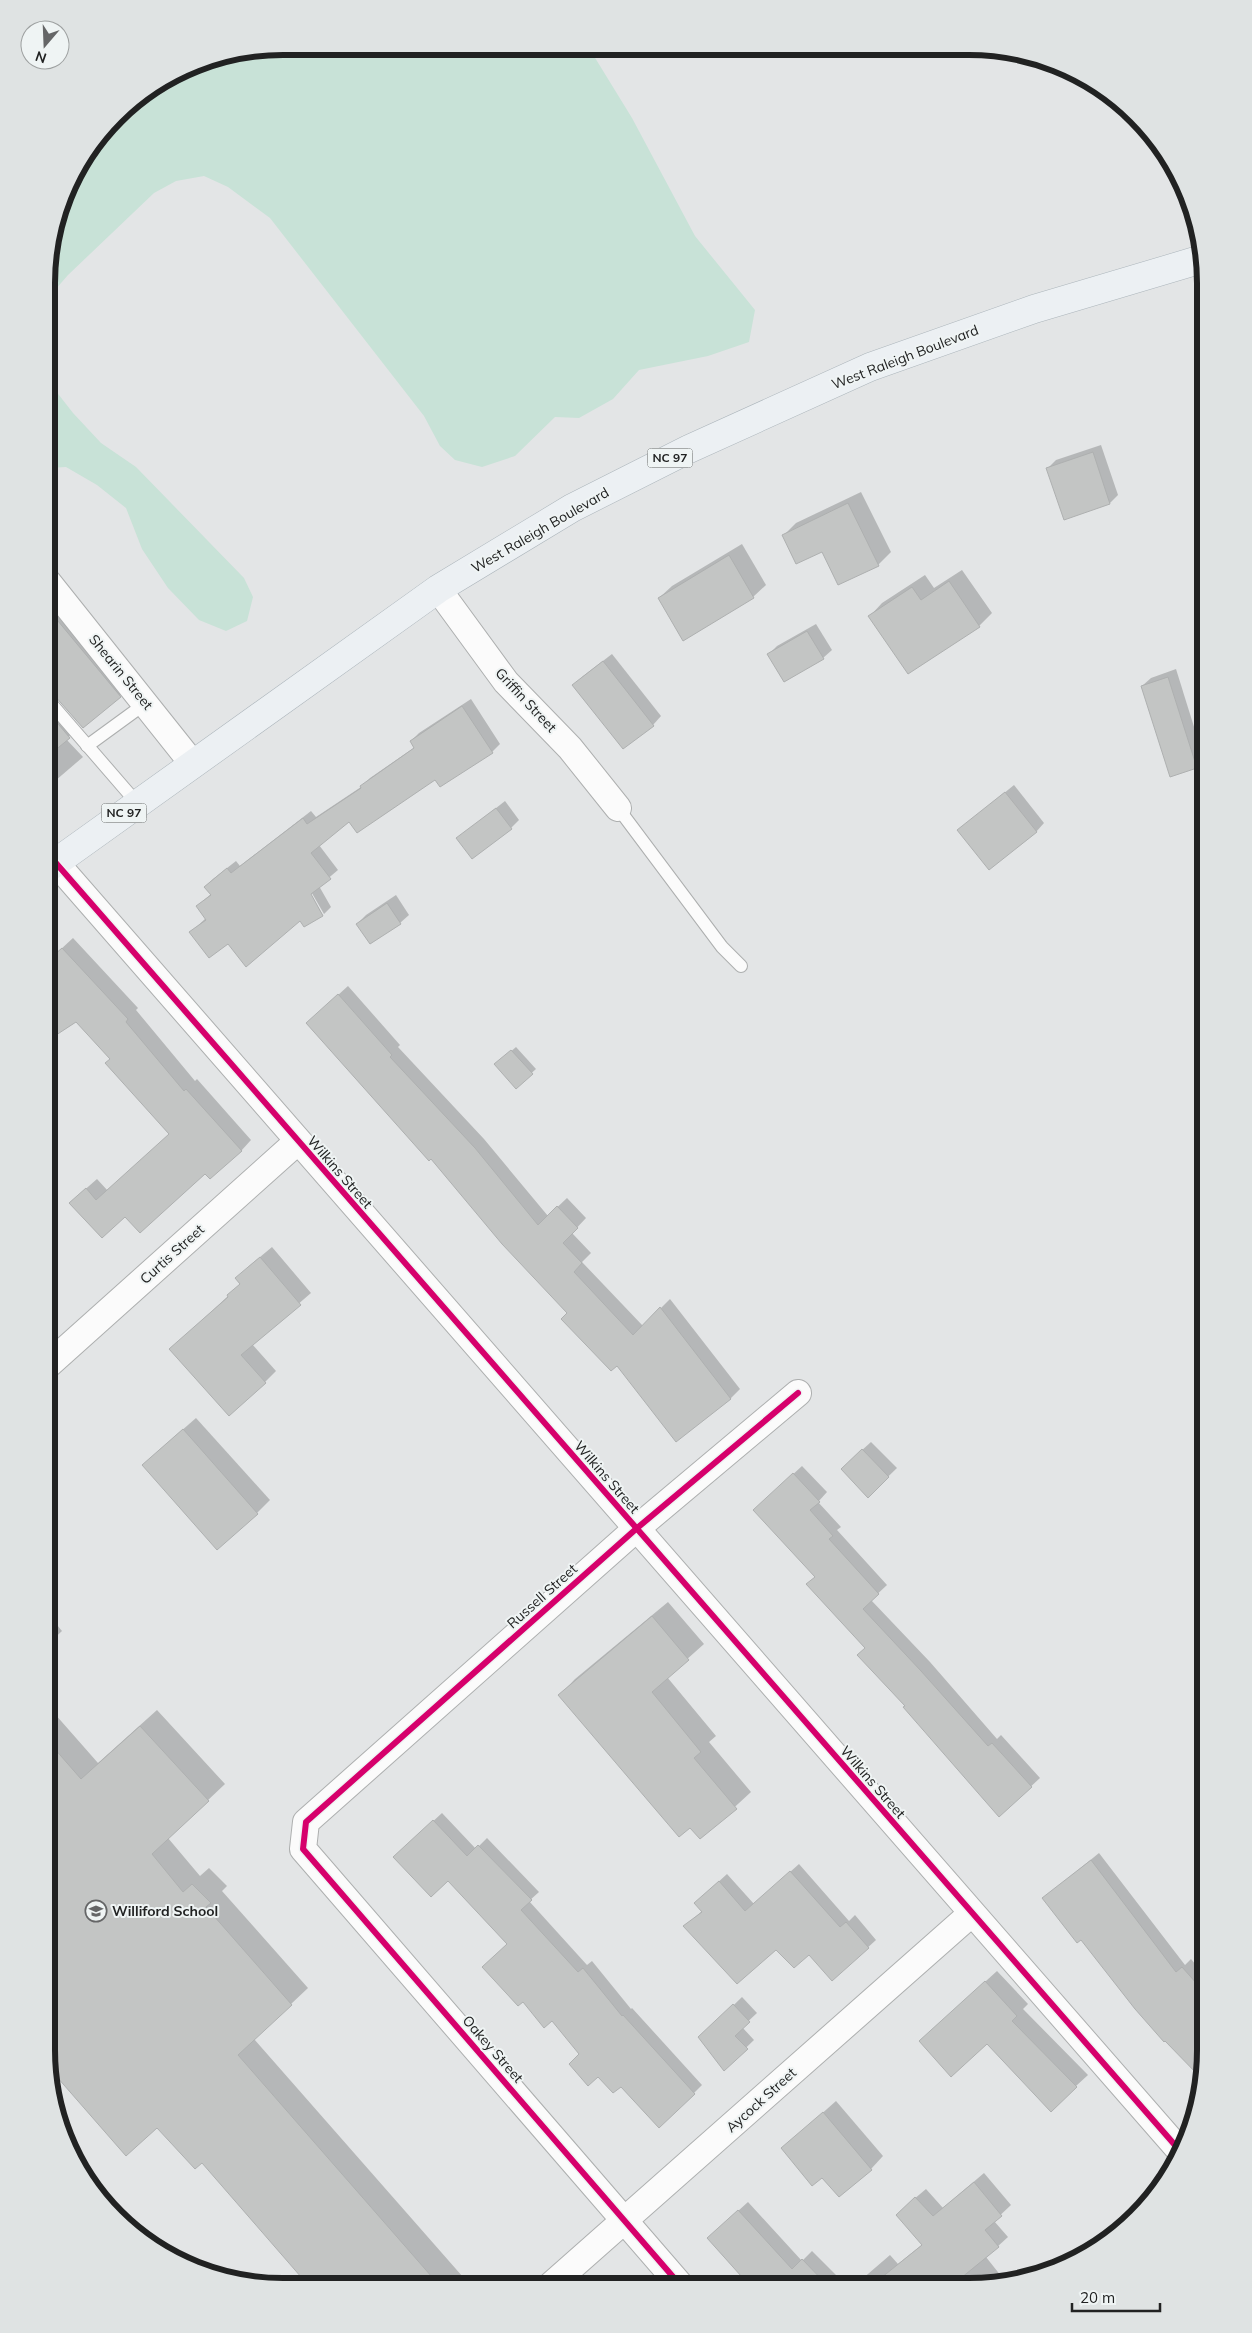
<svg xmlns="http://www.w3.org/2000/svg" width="1252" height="2333" viewBox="0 0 1252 2333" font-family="Mulish,sans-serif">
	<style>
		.green { fill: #c8e2d7 }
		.shadow { fill: #0003 }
		.building { fill: #c3c5c4; stroke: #aeb0b0 }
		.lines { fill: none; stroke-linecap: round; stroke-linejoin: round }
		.lane-casing { stroke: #adafaf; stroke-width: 14 }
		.street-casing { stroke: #adafaf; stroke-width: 28 }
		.primary-casing { stroke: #acb5bb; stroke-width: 29 }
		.lane { stroke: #fbfbfb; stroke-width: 12 }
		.street { stroke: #fbfbfb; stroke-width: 26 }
		.primary { stroke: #ecf0f3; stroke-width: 28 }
		.cycleway-casing { stroke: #eff4f4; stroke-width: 9 }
		.cycleway { stroke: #d6006c; stroke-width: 6 }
		.labels { text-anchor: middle; stroke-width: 4; stroke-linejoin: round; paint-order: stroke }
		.shield { fill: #eff4f4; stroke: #5f6161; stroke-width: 1 }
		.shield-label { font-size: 12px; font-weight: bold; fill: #212222 }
		.street-label { font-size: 14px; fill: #212222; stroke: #eff4f4 }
		.poi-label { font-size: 14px; font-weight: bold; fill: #212222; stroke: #eff4f4; text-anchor: start }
		.rim { fill: none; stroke: #212222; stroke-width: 6 }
	</style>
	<rect width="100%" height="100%" fill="#e3e5e6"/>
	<g class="green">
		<path d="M 283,46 L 589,48 L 632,118 L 695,236 L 755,310 L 749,342 L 708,356 L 639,370 L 613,399 L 579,418 L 555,417 L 515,456 L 482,467 L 455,460 L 440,446 L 424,416 L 270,218 L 228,187 L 204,176 L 176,181 L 154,193 L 68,275 L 48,298 L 48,253 L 71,178 L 127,105 L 193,64 Z"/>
		<path d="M 48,381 L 73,413 L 101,443 L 136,467 L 244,578 L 253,597 L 247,621 L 226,631 L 199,620 L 168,588 L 142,549 L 126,508 L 97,485 L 66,467 L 48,468 Z"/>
	</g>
	<g class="shadow">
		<path d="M 1101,445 L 1118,495 L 1110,503 L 1048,468 L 1056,460 Z"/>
		<path d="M 861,492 L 891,552 L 878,565 L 822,550 L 783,536 L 796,523 Z"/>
		<path d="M 742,544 L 766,585 L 753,597 L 659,598 L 672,586 Z"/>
		<path d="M 962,570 L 992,613 L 979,626 L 908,673 L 870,616 L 882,603 L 925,575 L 934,588 Z"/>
		<path d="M 48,588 L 129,686 L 120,696 L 50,692 L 79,727 L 66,739 L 83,757 L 48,787 Z"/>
		<path d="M 816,624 L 832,650 L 823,658 L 769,654 L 777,646 Z"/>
		<path d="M 612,654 L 661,716 L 653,725 L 582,677 Z"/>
		<path d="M 1176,669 L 1204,759 L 1196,767 L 1142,686 L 1151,678 Z"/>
		<path d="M 471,699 L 500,744 L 492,752 L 349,820 L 319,845 L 338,870 L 319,886 L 331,907 L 324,914 L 309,888 L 307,889 L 323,915 L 304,925 L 301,919 L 228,943 L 191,932 L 206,918 L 197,906 L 211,894 L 205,887 L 213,879 L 236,861 L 240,866 L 311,811 L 316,817 L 361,787 L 370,778 L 415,747 L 411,741 L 419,733 Z"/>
		<path d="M 1014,785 L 1044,823 L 1036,832 L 959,830 Z"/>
		<path d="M 505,801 L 519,820 L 511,828 L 458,838 Z"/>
		<path d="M 396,895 L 409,915 L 400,923 L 371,943 L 357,924 L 366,915 Z"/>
		<path d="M 73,938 L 138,1008 L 136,1010 L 195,1081 L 197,1079 L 251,1140 L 241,1151 L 205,1172 L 125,1215 L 81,1193 L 97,1179 L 108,1191 L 171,1134 L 111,1059 L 47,962 Z"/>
		<path d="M 348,986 L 400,1045 L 398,1047 L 484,1139 L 548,1216 L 567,1198 L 586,1218 L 572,1233 L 591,1253 L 582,1262 L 643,1326 L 670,1299 L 740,1389 L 731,1398 L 676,1440 L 617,1364 L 569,1313 L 317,1014 Z"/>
		<path d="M 516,1047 L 536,1069 L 516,1087 L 500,1061 Z"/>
		<path d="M 272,1247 L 311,1293 L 252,1344 L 276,1371 L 265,1382 L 171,1349 L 241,1284 L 248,1267 Z"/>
		<path d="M 196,1418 L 270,1500 L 257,1513 L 156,1453 Z"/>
		<path d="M 871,1442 L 897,1468 L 868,1496 L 850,1461 Z"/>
		<path d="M 802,1466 L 827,1492 L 818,1502 L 841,1527 L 837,1530 L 887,1585 L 871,1600 L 930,1662 L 997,1739 L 1001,1735 L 1040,1778 L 999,1816 L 907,1706 L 763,1502 Z"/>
		<path d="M 668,1602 L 704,1644 L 667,1677 L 716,1736 L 709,1742 L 751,1792 L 701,1838 L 560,1695 L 575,1679 Z"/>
		<path d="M 47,1613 L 62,1631 L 47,1645 Z"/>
		<path d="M 47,1705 L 98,1763 L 157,1710 L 225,1784 L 168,1838 L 200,1876 L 209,1868 L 227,1886 L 222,1891 L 308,1988 L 254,2039 L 470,2285 L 310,2285 L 202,2161 L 157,2127 L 127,2154 L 49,2067 L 46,2050 Z"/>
		<path d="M 442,1813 L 476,1849 L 487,1838 L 539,1892 L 529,1901 L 587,1965 L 592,1961 L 631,2009 L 632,2008 L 702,2085 L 694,2093 L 621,2085 L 508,1944 L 448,1880 L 403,1849 Z"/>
		<path d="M 1099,1853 L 1185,1965 L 1191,1959 L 1205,1976 L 1205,2003 L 1200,2008 L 1205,2013 L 1205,2065 L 1202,2078 L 1165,2039 L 1082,1938 L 1044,1898 Z"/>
		<path d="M 799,1864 L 849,1921 L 855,1915 L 876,1940 L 832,1980 L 809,1953 L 776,1948 L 685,1926 L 702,1911 L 703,1896 L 727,1874 L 754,1904 Z"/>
		<path d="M 997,1971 L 1028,2004 L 1023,2009 L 1088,2075 L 1076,2086 L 987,2042 L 932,2030 Z"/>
		<path d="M 742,1997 L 757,2013 L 742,2027 L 754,2040 L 724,2069 L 700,2038 Z"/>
		<path d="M 836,2101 L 883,2156 L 871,2169 L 822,2176 L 782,2149 Z"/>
		<path d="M 984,2173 L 1011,2205 L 994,2221 L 1008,2237 L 986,2257 L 1005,2281 L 969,2287 L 964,2287 L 958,2279 L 949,2287 L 854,2286 L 890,2255 L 898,2264 L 923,2244 L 907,2205 L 926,2189 L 943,2208 Z"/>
		<path d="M 748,2202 L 802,2261 L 812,2251 L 847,2286 L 774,2286 L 718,2229 Z"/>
	</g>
	<g class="building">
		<path d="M 1093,452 L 1110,504 L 1064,520 L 1046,468 Z"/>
		<path d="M 848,503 L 879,566 L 838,585 L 822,552 L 796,564 L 782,535 Z"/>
		<path d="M 729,555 L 754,598 L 683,641 L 658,598 Z"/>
		<path d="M 949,581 L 980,627 L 908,674 L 868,616 L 912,587 L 921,600 Z"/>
		<path d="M 48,609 L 121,697 L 83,728 L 54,695 L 48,692 Z"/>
		<path d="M 807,631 L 824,659 L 784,682 L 767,654 Z"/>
		<path d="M 603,661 L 654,726 L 623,749 L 572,685 Z"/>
		<path d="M 1168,677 L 1197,768 L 1170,777 L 1141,686 Z"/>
		<path d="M 462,706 L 493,753 L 440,787 L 435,780 L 357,833 L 349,822 L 311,853 L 331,879 L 311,894 L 323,916 L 304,927 L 300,921 L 246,967 L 228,944 L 209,958 L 189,932 L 206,920 L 196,906 L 211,895 L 204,887 L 227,868 L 231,873 L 303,818 L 307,824 L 361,788 L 360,786 L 414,748 L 410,741 Z"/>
		<path d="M 48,712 L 70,738 L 48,756 Z"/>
		<path d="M 1005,792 L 1037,832 L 989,870 L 957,830 Z"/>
		<path d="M 496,808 L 512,829 L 472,859 L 456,838 Z"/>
		<path d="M 387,903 L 401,924 L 370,944 L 356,924 Z"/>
		<path d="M 62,948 L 128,1019 L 126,1022 L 184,1091 L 186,1089 L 242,1151 L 210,1179 L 205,1174 L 140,1233 L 125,1217 L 102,1238 L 69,1203 L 86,1188 L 96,1200 L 169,1134 L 105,1063 L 110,1059 L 76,1022 L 47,1041 L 47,961 Z"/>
		<path d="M 338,994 L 392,1055 L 390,1057 L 475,1148 L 538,1225 L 557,1206 L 578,1228 L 563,1243 L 582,1263 L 574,1272 L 633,1335 L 660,1307 L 731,1399 L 676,1442 L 617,1366 L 611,1371 L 561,1319 L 567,1313 L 502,1244 L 431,1159 L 429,1161 L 306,1023 Z"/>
		<path d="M 511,1050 L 533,1074 L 516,1089 L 494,1064 Z"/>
		<path d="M 260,1257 L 301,1305 L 241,1355 L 266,1383 L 229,1416 L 169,1349 L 228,1297 L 227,1295 L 240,1284 L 235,1278 Z"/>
		<path d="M 183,1429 L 258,1514 L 217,1550 L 142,1465 Z"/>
		<path d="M 862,1449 L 889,1477 L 868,1498 L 841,1469 Z"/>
		<path d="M 793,1473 L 820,1502 L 810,1510 L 833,1536 L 829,1539 L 879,1594 L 863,1609 L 921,1671 L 988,1746 L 992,1743 L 1032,1787 L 999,1817 L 903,1707 L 905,1706 L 857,1655 L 865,1648 L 806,1584 L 815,1577 L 753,1510 Z"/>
		<path d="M 652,1616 L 689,1660 L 652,1692 L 701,1752 L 694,1758 L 737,1809 L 700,1839 L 690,1828 L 679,1837 L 558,1695 Z"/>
		<path d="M 140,1726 L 209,1801 L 152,1854 L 183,1892 L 192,1884 L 211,1903 L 206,1907 L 292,2005 L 238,2055 L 439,2285 L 308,2285 L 202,2163 L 195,2169 L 157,2128 L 126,2156 L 50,2069 L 46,2050 L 47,1740 L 81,1779 Z"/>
		<path d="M 433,1820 L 467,1856 L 478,1845 L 532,1900 L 521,1910 L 578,1972 L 583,1968 L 622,2016 L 623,2015 L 695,2094 L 659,2128 L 621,2087 L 613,2093 L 598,2077 L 588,2086 L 569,2064 L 579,2054 L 552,2021 L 544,2028 L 523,2002 L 518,2006 L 482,1967 L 507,1944 L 448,1881 L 431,1897 L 393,1857 Z"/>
		<path d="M 1091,1860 L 1176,1972 L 1182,1967 L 1205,1993 L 1205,2065 L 1202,2079 L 1165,2041 L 1164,2042 L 1135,2009 L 1081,1940 L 1077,1943 L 1042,1898 Z"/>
		<path d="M 790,1871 L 840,1927 L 846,1922 L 869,1948 L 832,1981 L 809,1955 L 794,1968 L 776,1950 L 737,1984 L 683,1926 L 702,1912 L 694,1903 L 719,1881 L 745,1911 Z"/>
		<path d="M 985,1981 L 1017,2016 L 1012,2021 L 1077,2087 L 1051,2112 L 987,2044 L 951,2077 L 919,2041 Z"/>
		<path d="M 733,2004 L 750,2022 L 735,2036 L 748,2049 L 724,2071 L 698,2037 Z"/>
		<path d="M 823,2112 L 872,2170 L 839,2197 L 822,2178 L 812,2186 L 781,2148 Z"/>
		<path d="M 974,2182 L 1002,2216 L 985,2230 L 999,2247 L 950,2287 L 871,2286 L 922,2245 L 896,2215 L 915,2197 L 933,2216 Z"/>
		<path d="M 738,2210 L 792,2269 L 802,2259 L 828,2286 L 750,2286 L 707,2238 Z"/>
	</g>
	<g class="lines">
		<g class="lane-casing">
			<g id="lane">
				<path d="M 48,700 L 137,803"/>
				<path d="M 87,746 L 146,703"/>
				<path d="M 618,808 L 722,947 L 741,966"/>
			</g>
		</g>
		<g class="street-casing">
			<g id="street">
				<path d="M 48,582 L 193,764"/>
				<path d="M 438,589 L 506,682 L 570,748 L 618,808"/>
				<path d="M 55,862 L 1181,2152"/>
				<path d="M 47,1366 L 297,1142"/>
				<path d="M 550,2286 L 971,1914"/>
				<path d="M 681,2286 L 303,1849 L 306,1822 L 636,1529 L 798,1393"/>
			</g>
		</g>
		<g class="primary-casing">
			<path id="primary" d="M 48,868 L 438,589 L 572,508 L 689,449 L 870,367 L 1034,309 L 1202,259"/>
		</g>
		<use href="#lane" class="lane"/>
		<use href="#street" class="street"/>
		<use href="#primary" class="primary"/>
		<g class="cycleway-casing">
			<g id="cycleway">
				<path d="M 55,862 L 1181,2152"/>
				<path d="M 681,2286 L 303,1849 L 306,1822 L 636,1529 L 798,1393"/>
			</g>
		</g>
		<use href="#cycleway" class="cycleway"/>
	</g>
	<defs>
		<g id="school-ring" transform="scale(1.125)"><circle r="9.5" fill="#eff4f4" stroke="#656667" stroke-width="1.5"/><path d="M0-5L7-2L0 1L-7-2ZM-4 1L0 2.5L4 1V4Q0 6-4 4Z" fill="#656667"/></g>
	</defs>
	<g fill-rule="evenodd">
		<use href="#school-ring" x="96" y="1911"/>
	</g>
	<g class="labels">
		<g class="shield">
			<rect x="647.5" y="448.5" width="45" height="19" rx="4"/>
			<rect x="101.5" y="803.5" width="45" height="19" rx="4"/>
		</g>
		<g class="shield-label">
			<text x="670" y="462">NC 97</text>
			<text x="124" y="817">NC 97</text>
		</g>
		<g class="street-label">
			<text transform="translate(905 357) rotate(-21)" y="5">West Raleigh Boulevard</text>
			<text transform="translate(540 530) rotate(-30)" y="5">West Raleigh Boulevard</text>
			<text transform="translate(121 672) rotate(51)" y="5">Shearin Street</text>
			<text transform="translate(526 700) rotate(47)" y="5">Griffin Street</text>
			<text transform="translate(340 1172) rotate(49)" y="5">Wilkins Street</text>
			<text transform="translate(172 1254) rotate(-42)" y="5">Curtis Street</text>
			<text transform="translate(607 1477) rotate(49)" y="5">Wilkins Street</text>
			<text transform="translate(542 1596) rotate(-42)" y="5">Russell Street</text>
			<text transform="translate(873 1782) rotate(49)" y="5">Wilkins Street</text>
			<text transform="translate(493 2049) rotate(49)" y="5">Oakey Street</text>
			<text transform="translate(761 2100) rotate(-42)" y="5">Aycock Street</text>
		</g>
		<g class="poi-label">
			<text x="112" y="1916">Williford School</text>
		</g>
	</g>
	<path d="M0 0H1252V2333H0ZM283 55H969A228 228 0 0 1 1197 283V2050A228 228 0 0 1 969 2278H283A228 228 0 0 1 55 2050V283A228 228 0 0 1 283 55Z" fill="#dfe3e3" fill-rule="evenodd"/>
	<path class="rim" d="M283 55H969A228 228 0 0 1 1197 283V2050A228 228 0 0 1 969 2278H283A228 228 0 0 1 55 2050V283A228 228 0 0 1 283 55Z"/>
	<g transform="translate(45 45) rotate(199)"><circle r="24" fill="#eff4f4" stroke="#9da0a0"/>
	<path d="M0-4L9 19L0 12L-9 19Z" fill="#656667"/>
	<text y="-8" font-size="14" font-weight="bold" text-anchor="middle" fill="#212222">N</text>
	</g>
	<path d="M1072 2303v8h88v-8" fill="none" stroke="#212222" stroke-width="2.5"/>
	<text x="1080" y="2303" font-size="15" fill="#212222" stroke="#eff4f4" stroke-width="4" paint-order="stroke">20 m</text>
</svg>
